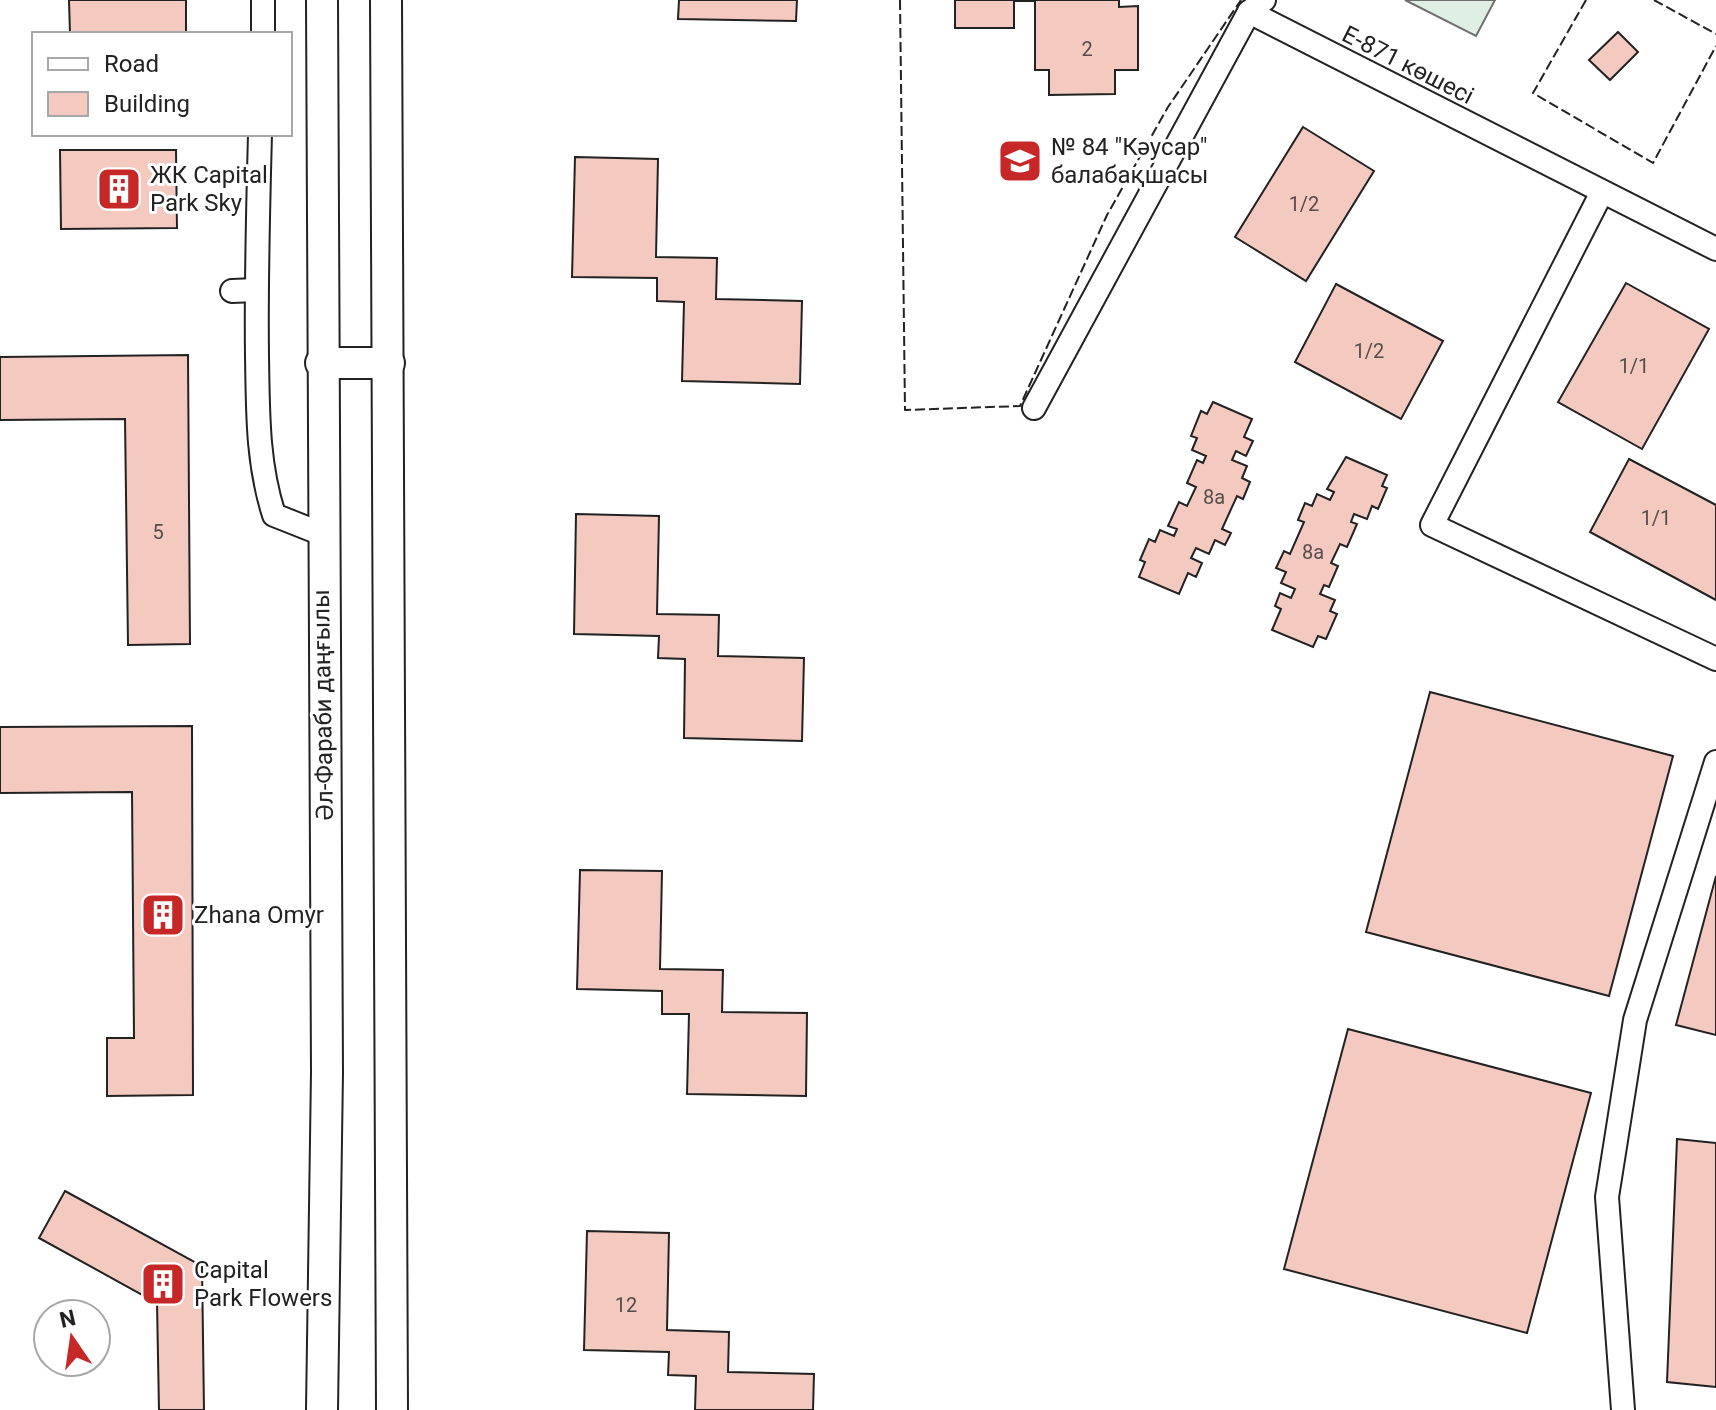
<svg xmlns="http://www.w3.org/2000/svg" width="1716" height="1410" viewBox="0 0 1716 1410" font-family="Roboto,sans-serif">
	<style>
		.green { fill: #e0efe3; stroke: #6f6f6f; stroke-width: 2 }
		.building { fill: #f3c9c0; stroke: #222; stroke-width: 2 }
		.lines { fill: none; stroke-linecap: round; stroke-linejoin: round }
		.street-casing { stroke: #222; stroke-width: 26 }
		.secondary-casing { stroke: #222; stroke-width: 34 }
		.street { stroke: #fff; stroke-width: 22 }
		.secondary { stroke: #fff; stroke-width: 30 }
		.fence { stroke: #222; stroke-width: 2; stroke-dasharray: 10 4; stroke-linecap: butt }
		.labels { text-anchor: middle; stroke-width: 6; stroke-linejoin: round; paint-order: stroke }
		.number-label { font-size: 20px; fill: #564c4a }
		.street-label { font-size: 24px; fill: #222; stroke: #fff }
		.poi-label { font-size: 24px; fill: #222; stroke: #fff; text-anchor: start }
	</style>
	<rect width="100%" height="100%" fill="#fff"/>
	<path class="green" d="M 1405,0 L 1495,0 L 1476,36 Z"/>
	<g class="building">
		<path d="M 69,0 L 186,0 L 186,34 L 70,34 Z"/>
		<path d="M 679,0 L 797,0 L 796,21 L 678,19 Z"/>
		<path d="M 955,0 L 1119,0 L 1119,7 L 1138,6 L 1138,70 L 1115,70 L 1115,94 L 1049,95 L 1049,70 L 1035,70 L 1035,1 L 1014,1 L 1014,28 L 955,28 Z"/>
		<path d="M 1618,32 L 1638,52 L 1610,80 L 1589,60 Z"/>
		<path d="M 1303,127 L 1374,171 L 1306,281 L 1235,237 Z"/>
		<path d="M 60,150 L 176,150 L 177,228 L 61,229 Z"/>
		<path d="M 575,157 L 658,159 L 656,257 L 717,258 L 716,299 L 802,301 L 800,384 L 682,381 L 684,302 L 657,301 L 657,278 L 572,277 Z"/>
		<path d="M 1626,283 L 1709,329 L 1642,449 L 1558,402 Z"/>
		<path d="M 1336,284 L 1443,341 L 1401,419 L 1295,362 Z"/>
		<path d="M 188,355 L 190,644 L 128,645 L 125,419 L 0,420 L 0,357 Z"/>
		<path d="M 1213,402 L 1252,419 L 1244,437 L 1253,441 L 1246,456 L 1236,451 L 1232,460 L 1247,466 L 1242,478 L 1250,482 L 1243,499 L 1237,496 L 1222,529 L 1231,533 L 1225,545 L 1215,540 L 1209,554 L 1196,548 L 1191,558 L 1202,563 L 1196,577 L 1188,573 L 1179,594 L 1139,577 L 1145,562 L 1140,560 L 1149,539 L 1155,542 L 1160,530 L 1174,536 L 1177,529 L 1168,526 L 1179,502 L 1187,506 L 1196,487 L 1187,483 L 1197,460 L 1203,463 L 1206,456 L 1192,450 L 1197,438 L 1191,436 L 1201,411 L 1207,414 Z"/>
		<path d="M 1346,457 L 1387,475 L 1382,486 L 1387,488 L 1378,509 L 1372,506 L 1367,519 L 1354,514 L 1351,522 L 1357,524 L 1347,547 L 1340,544 L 1331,563 L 1338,566 L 1329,587 L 1324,585 L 1320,594 L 1335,600 L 1330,611 L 1337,614 L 1326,639 L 1318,636 L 1313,647 L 1272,630 L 1281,609 L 1275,606 L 1280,593 L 1291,598 L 1295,589 L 1281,583 L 1286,572 L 1276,568 L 1284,551 L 1290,554 L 1304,522 L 1298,520 L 1305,503 L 1312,506 L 1317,494 L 1330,500 L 1334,492 L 1327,489 Z"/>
		<path d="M 1629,459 L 1716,505 L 1716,600 L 1590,532 Z"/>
		<path d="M 576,514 L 659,516 L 657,614 L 719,615 L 718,656 L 804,658 L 802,741 L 684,738 L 685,659 L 658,658 L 659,636 L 574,634 Z"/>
		<path d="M 1430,692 L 1673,756 L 1609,996 L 1366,932 Z"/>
		<path d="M 192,726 L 193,1095 L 107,1096 L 107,1038 L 134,1038 L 132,792 L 0,793 L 0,727 Z"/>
		<path d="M 580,870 L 662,871 L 660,969 L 723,970 L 722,1012 L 807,1013 L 806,1096 L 687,1094 L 689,1014 L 662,1014 L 662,991 L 577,989 Z"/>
		<path d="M 1716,876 L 1716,1035 L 1676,1025 Z"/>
		<path d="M 1348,1029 L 1591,1093 L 1527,1333 L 1284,1269 Z"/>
		<path d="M 1677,1139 L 1716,1143 L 1716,1387 L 1667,1382 Z"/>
		<path d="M 65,1191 L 202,1266 L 204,1410 L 159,1410 L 157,1303 L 39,1238 Z"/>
		<path d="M 587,1231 L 669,1233 L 667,1330 L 729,1332 L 728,1372 L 814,1374 L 813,1410 L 695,1410 L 696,1376 L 668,1375 L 669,1352 L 584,1350 Z"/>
	</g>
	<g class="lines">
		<g class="street-casing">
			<g id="street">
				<path d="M 1249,12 L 1716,249"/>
				<path d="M 263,34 L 263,0"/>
				<path d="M 260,134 C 258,208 256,282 257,356 C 258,411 257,462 274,515 L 322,534"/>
				<path d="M 1601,194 L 1432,525 L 1716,659"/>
				<path d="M 232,291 L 256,290"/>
				<path d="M 1034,408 L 1249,12 L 1264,0"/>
				<path d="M 1623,1410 L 1607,1197 L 1635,1020 L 1716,762"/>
			</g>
		</g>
		<g class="secondary-casing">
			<g id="secondary">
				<path d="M 386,0 L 392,1410"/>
				<path d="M 321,363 L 389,363"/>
				<path d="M 322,1410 L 327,1072 L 322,0"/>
			</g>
		</g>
		<use href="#street" class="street"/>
		<use href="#secondary" class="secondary"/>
		<g class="fence">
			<path d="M 900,0 L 905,410 L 1020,406 L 1107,215 L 1168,107 L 1241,0"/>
			<path d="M 1586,0 L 1533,93 L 1653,163 L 1716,46"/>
			<path d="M 1654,0 L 1716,34"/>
		</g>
	</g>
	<defs>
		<g id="school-square" transform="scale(2.3)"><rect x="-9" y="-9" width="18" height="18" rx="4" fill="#c62828" stroke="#fff"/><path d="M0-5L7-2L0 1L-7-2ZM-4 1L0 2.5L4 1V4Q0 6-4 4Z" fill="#fff"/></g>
		<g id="building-square" transform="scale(2.3)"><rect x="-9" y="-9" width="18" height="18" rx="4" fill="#c62828" stroke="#fff"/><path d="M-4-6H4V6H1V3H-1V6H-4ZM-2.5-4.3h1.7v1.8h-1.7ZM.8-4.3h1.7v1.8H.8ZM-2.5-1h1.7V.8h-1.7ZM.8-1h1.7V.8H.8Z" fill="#fff"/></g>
	</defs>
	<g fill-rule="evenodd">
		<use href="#school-square" x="1020" y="161"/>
		<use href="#building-square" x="119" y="189"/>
		<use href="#building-square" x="163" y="915"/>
		<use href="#building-square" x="163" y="1284"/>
	</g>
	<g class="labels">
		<g class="number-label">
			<text x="1087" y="56">2</text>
			<text x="1304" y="211">1/2</text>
			<text x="1369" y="358">1/2</text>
			<text x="1634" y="373">1/1</text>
			<text x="1214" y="504">8а</text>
			<text x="1656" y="525">1/1</text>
			<text x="158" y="539">5</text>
			<text x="1313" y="559">8а</text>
			<text x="626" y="1312">12</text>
		</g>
		<g class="street-label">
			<text transform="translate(1408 65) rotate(27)" y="8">Е-871 көшесі</text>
			<text transform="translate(323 705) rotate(-91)" y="8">Әл-Фараби даңғылы</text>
		</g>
		<g class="poi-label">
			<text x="1051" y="155">№ 84 "Кәусар"<tspan x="1051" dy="28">балабақшасы</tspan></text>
			<text x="150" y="183">ЖК Capital<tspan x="150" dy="28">Park Sky</tspan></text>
			<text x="194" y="923">Zhana Omyr</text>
			<text x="194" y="1278">Capital<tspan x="194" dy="28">Park Flowers</tspan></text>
		</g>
	</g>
	<rect x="32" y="32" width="260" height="104" fill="#ffffff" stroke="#a7a7a7" stroke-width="2"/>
	<rect x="48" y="58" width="40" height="12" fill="#ffffff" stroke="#a7a7a7" stroke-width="2"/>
	<text x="104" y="72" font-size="24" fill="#222222">Road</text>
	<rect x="48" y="92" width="40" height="24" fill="#f3c9c0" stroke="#a7a7a7" stroke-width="2"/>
	<text x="104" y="112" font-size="24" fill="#222222">Building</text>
	<g transform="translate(72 1338) rotate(347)"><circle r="38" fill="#ffffff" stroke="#a7a7a7" stroke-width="2"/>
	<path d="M0-6L14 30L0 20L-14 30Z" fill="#c62828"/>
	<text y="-12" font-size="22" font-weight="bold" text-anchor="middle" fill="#222222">N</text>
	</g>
</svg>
